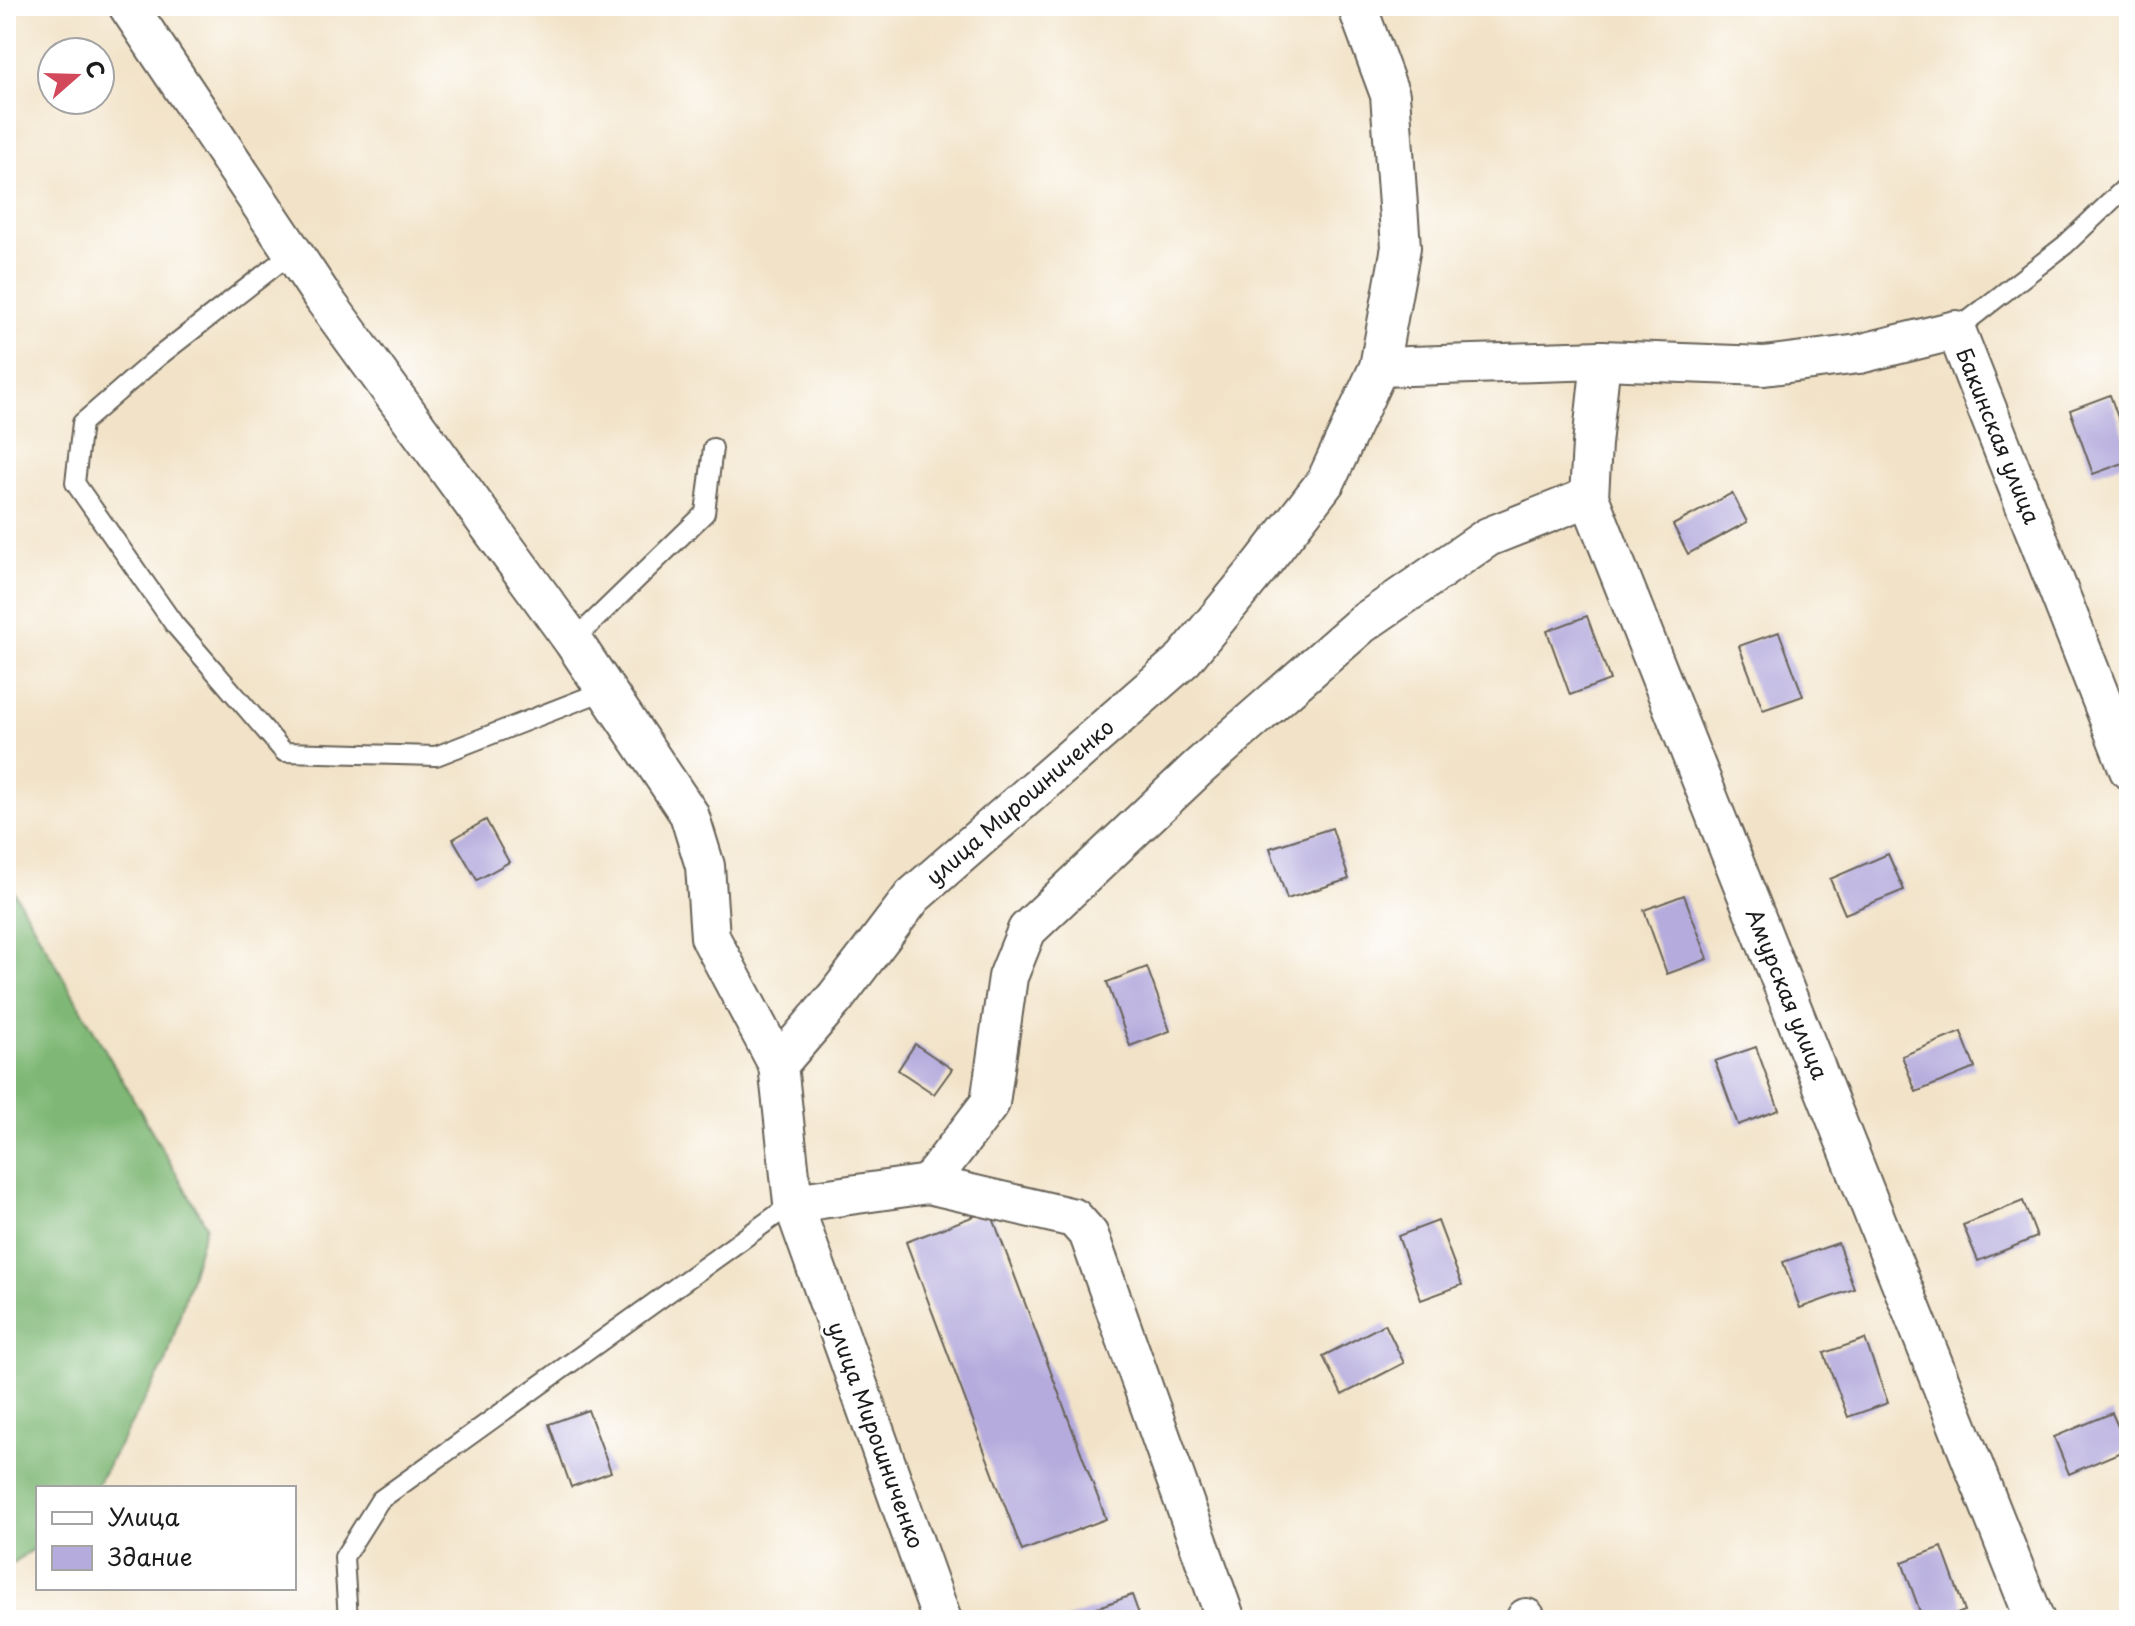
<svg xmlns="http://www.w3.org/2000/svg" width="2135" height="1626" viewBox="0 0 2135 1626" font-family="'Playpen Sans',sans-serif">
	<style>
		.forest { fill: #7fb876; stroke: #4e6a49; stroke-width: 2 }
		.building { fill: #b5acdd }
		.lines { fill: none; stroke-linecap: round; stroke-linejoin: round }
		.service-casing { stroke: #676258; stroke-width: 22 }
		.minor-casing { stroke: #676258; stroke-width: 42 }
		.service { stroke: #fff; stroke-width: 18 }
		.minor { stroke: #fff; stroke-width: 38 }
		.labels { text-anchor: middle; stroke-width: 6; stroke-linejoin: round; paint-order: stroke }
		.street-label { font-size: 22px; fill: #1c1c1c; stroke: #fff }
	</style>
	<rect width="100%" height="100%" fill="#fff"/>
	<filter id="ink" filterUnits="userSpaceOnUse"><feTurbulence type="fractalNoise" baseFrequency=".0125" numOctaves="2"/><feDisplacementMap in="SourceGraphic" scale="16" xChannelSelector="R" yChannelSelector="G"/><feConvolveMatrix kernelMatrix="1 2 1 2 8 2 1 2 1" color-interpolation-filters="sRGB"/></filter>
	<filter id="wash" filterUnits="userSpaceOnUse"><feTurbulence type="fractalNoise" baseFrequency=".006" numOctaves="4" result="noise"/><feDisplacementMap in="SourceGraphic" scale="32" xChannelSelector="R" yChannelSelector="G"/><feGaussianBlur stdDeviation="1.8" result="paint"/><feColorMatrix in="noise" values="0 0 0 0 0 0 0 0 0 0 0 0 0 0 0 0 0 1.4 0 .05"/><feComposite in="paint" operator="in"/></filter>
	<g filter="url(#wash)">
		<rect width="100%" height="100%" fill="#f2e3c8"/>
		<path class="forest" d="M 6,878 L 206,1225 L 166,1362 L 95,1488 L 38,1488 L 38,1546 L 6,1567 Z"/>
		<g id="blocks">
			<g class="building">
				<path d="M 2110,395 L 2129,449 L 2129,461 L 2093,474 L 2070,410 Z"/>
				<path d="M 1732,493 L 1747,522 L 1688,554 L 1673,525 Z"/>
				<path d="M 1587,616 L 1610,680 L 1570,695 L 1547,631 Z"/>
				<path d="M 1779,632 L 1803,696 L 1763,710 L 1739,646 Z"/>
				<path d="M 486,820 L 509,862 L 477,880 L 453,839 Z"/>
				<path d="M 1332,828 L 1349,879 L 1287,899 L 1270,848 Z"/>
				<path d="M 1888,854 L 1904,890 L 1845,914 L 1830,879 Z"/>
				<path d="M 1684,895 L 1708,959 L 1667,974 L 1644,910 Z"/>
				<path d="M 1147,967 L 1170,1031 L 1130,1046 L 1107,982 Z"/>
				<path d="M 1961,1032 L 1975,1068 L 1916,1092 L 1902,1056 Z"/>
				<path d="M 915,1044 L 952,1069 L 934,1094 L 898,1070 Z"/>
				<path d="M 1756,1047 L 1779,1110 L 1738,1125 L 1715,1061 Z"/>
				<path d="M 2023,1201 L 2037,1237 L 1978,1261 L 1963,1225 Z"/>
				<path d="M 990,1210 L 1106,1519 L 1022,1551 L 906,1242 Z"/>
				<path d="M 1438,1221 L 1462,1285 L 1421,1300 L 1398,1236 Z"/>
				<path d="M 1838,1243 L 1854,1289 L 1800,1308 L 1783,1262 Z"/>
				<path d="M 1385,1324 L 1404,1363 L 1342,1395 L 1323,1356 Z"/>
				<path d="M 1865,1339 L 1888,1403 L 1848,1417 L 1824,1353 Z"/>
				<path d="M 588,1410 L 611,1472 L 571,1487 L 549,1424 Z"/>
				<path d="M 2112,1413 L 2128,1449 L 2069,1474 L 2054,1437 Z"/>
				<path d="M 1942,1547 L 1965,1611 L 1941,1620 L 1923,1620 L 1902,1562 Z"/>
				<path d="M 1132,1595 L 1141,1620 L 1063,1620 Z"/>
			</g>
		</g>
	</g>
	<g filter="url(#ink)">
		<use href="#blocks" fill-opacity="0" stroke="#676258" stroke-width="2"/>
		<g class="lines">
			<g class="service-casing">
				<g id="service">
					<path d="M 293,252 L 158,357 L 82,423 L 75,483 L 174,624 L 284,752 L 436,756 L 606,690"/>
					<path d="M 1956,330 L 2065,245 L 2129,184"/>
					<path d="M 573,641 L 705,513 L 713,448"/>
					<path d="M 348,1620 L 344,1557 L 380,1500 L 793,1203"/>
				</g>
			</g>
			<g class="minor-casing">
				<g id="minor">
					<path d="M 128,6 L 324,299 L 573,641 L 689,814 L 705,866 L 710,937 L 778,1065"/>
					<path d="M 1601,360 L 1592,444 L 1589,497 L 2035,1620"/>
					<path d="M 1379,367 L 1601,360 L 1764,366 L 1859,354 L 1956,330 L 2129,770"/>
					<path d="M 928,1184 L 990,1103 L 1008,977 L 1027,930 L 1198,768 L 1362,624 L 1488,537 L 1589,497"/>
					<path d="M 793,1203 L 928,1184 L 1074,1218 L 1089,1235 L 1226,1620"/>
					<path d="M 1526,1618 L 1526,1620"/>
					<path d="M 942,1620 L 793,1203 L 778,1065 L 836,997 L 913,896 L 1184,659 L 1262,564 L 1326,481 L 1379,367 L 1401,247 L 1390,95 L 1357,6"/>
				</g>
			</g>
			<use href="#service" class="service"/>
			<use href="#minor" class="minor"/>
		</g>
	</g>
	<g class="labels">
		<g class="street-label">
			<text transform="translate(1998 436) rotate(68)" y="8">Бакинская улица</text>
			<text transform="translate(1020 802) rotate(-41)" y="8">улица Мирошниченко</text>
			<text transform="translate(1787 994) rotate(68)" y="8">Амурская улица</text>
			<text transform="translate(876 1435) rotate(70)" y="8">улица Мирошниченко</text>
		</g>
	</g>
	<rect width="2135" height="1626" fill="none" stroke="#fff" stroke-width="32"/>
	<rect x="36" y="1486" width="260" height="104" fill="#ffffff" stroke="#a4a4a4" stroke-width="2"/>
	<rect x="52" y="1512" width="40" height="12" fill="#ffffff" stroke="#a4a4a4" stroke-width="2"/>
	<text x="108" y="1526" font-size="24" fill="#1c1c1c">Улица</text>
	<rect x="52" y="1546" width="40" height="24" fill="#b5acdd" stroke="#a4a4a4" stroke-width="2"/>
	<text x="108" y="1566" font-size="24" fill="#1c1c1c">Здание</text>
	<g transform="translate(76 76) rotate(70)"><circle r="38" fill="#ffffff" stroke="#a4a4a4" stroke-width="2"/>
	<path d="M0-6L14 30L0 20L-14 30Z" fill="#d1495b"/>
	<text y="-12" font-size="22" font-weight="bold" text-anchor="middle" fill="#1c1c1c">С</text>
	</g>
</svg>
